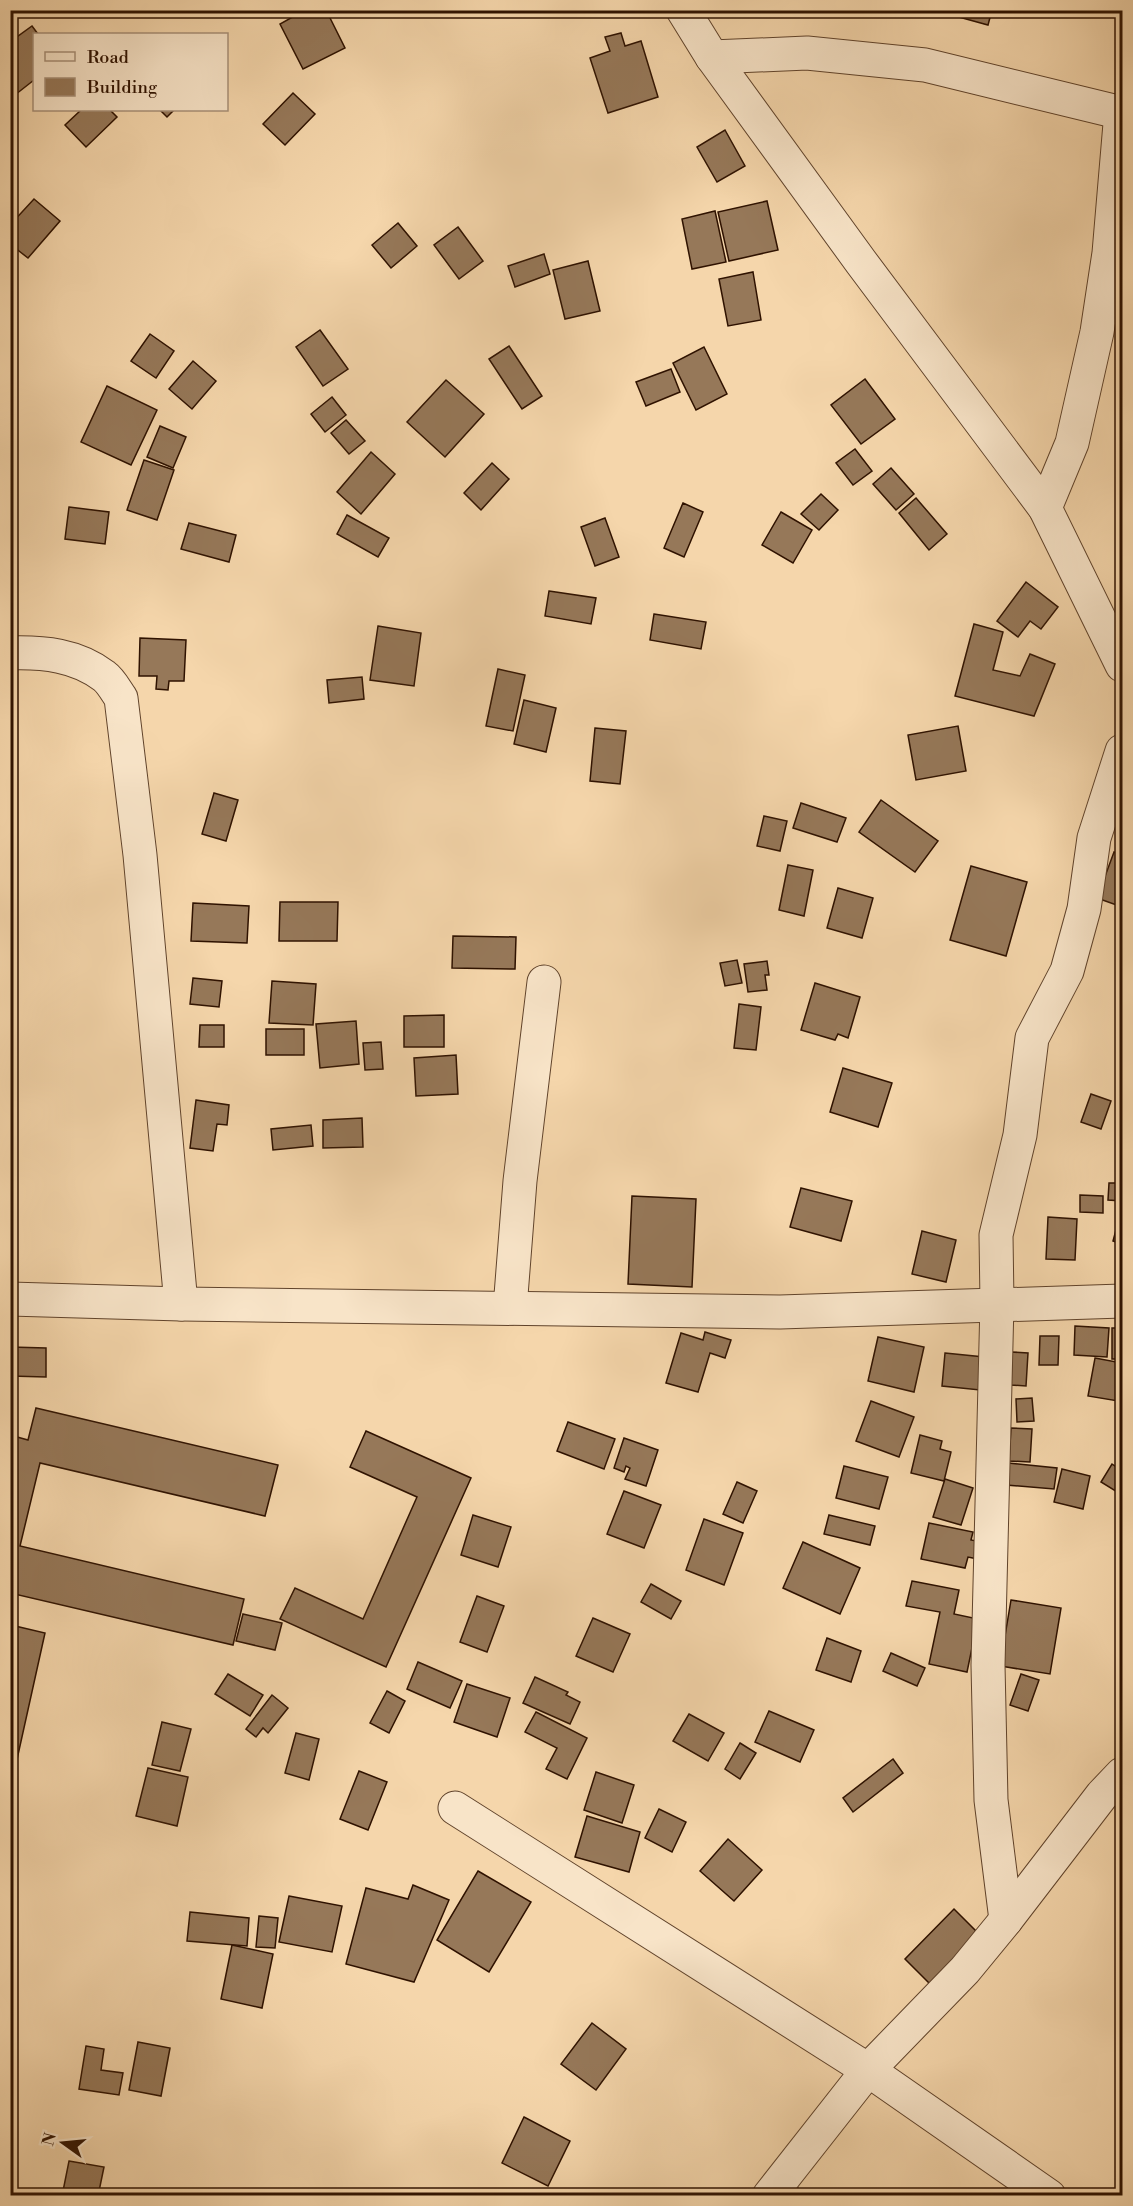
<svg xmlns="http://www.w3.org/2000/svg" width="1133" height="2206" viewBox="0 0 1133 2206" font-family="'Libre Bodoni',serif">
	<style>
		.building { fill: #967859; stroke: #2f1200; stroke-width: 1.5 }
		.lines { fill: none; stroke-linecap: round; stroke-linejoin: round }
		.minor-casing { stroke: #60432b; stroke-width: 35 }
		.minor { stroke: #f8e4c8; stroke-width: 33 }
	</style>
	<rect width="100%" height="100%" fill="#f5d6ab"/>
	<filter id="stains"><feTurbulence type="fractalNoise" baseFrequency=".00333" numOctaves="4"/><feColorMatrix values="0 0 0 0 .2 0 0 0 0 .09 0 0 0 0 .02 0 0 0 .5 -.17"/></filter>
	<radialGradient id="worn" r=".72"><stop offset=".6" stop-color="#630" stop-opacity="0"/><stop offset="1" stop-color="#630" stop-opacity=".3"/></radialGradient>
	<g class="building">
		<path d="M 305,10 L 326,10 L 345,48 L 303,69 L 280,24 Z"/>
		<path d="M 956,10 L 992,10 L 988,25 L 955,16 Z"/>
		<path d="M 32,26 L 38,34 L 34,34 L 34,80 L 11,98 L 10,42 Z"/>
		<path d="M 621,33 L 625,46 L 641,41 L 658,97 L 608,113 L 590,58 L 610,51 L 605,37 Z"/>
		<path d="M 293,93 L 315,114 L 285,145 L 263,124 Z"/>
		<path d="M 81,110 L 110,110 L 117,117 L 86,147 L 65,125 Z"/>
		<path d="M 160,110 L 174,110 L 167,117 Z"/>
		<path d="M 725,130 L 745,166 L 717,182 L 697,147 Z"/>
		<path d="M 34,199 L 60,221 L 28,258 L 10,244 L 10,225 Z"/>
		<path d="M 767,201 L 778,250 L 729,261 L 718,212 Z"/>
		<path d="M 715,211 L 726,262 L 692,269 L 682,219 Z"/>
		<path d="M 398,223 L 417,246 L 391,268 L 372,245 Z"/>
		<path d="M 458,227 L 483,261 L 459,279 L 434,245 Z"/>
		<path d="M 544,254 L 550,274 L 515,287 L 508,266 Z"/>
		<path d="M 588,261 L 600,311 L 565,319 L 553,270 Z"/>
		<path d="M 753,272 L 761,320 L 728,326 L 719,279 Z"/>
		<path d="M 320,330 L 348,369 L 323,386 L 296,347 Z"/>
		<path d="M 150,334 L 174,351 L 156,378 L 131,361 Z"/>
		<path d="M 509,346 L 542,396 L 522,409 L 489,359 Z"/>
		<path d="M 704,347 L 727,394 L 696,410 L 673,363 Z"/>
		<path d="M 193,361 L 216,381 L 192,409 L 169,389 Z"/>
		<path d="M 671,369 L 680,392 L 646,406 L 636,382 Z"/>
		<path d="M 865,379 L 895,419 L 861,444 L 831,405 Z"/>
		<path d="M 446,380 L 484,414 L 445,457 L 407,422 Z"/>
		<path d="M 107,386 L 157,410 L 131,465 L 81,442 Z"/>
		<path d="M 332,397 L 346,415 L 325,432 L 311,414 Z"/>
		<path d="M 346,420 L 365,441 L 349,454 L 331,433 Z"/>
		<path d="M 160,426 L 186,437 L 173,468 L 147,457 Z"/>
		<path d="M 855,449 L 872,471 L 853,485 L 836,463 Z"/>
		<path d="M 371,452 L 395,474 L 361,514 L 337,492 Z"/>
		<path d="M 144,460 L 174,470 L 157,520 L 127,510 Z"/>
		<path d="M 492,463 L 509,479 L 481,510 L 464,493 Z"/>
		<path d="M 891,468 L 914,494 L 896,510 L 873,484 Z"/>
		<path d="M 821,494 L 838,510 L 819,530 L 801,514 Z"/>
		<path d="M 916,498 L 947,534 L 929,550 L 899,513 Z"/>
		<path d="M 683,503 L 703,512 L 684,557 L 664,548 Z"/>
		<path d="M 69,507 L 109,512 L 105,544 L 65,539 Z"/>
		<path d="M 781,512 L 812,530 L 793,563 L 762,545 Z"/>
		<path d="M 347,515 L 389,538 L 378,557 L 337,534 Z"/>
		<path d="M 605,518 L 619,557 L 595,566 L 581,527 Z"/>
		<path d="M 189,523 L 236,535 L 229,562 L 181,549 Z"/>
		<path d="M 1026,582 L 1058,607 L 1041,629 L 1030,621 L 1018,637 L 997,621 Z"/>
		<path d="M 549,591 L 596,598 L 591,624 L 545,616 Z"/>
		<path d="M 654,614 L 706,622 L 701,649 L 650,640 Z"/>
		<path d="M 974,624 L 1003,632 L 993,670 L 1020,676 L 1030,654 L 1055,664 L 1034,716 L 955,696 Z"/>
		<path d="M 378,626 L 421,633 L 414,686 L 370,680 Z"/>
		<path d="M 140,638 L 186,640 L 184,681 L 169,681 L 168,690 L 156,689 L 157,676 L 139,676 Z"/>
		<path d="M 498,669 L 525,675 L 513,731 L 486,726 Z"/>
		<path d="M 362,677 L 364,699 L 329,703 L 327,680 Z"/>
		<path d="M 524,700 L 556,708 L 546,752 L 514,744 Z"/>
		<path d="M 958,726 L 966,771 L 916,780 L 908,735 Z"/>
		<path d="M 595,728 L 626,731 L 620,784 L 590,781 Z"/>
		<path d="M 214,793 L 238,800 L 226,841 L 202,834 Z"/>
		<path d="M 881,800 L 938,841 L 915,872 L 859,832 Z"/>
		<path d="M 801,803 L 846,818 L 837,842 L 793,828 Z"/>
		<path d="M 764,816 L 787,821 L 780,851 L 757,846 Z"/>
		<path d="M 1114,852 L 1122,856 L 1122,907 L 1097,898 Z"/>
		<path d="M 788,865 L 813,870 L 804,916 L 779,910 Z"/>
		<path d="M 971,866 L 1027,882 L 1006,956 L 950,940 Z"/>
		<path d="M 838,888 L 873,898 L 862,938 L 827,928 Z"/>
		<path d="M 280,902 L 338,902 L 337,941 L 279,941 Z"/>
		<path d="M 193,903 L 249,906 L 247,943 L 191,941 Z"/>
		<path d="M 453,936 L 516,937 L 515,969 L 452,968 Z"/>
		<path d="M 737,960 L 742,983 L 725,986 L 720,963 Z"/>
		<path d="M 767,961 L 769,975 L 765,975 L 767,990 L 748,992 L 744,964 Z"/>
		<path d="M 193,978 L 222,981 L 219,1007 L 190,1004 Z"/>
		<path d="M 272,981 L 316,984 L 313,1025 L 269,1023 Z"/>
		<path d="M 815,983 L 860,997 L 848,1038 L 838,1034 L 835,1040 L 801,1030 Z"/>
		<path d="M 739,1004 L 761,1007 L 756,1050 L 734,1048 Z"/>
		<path d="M 444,1015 L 444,1047 L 404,1047 L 404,1016 Z"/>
		<path d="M 356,1021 L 359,1064 L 320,1068 L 316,1024 Z"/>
		<path d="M 200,1025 L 224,1025 L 224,1047 L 199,1047 Z"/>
		<rect x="266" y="1029" width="38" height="26"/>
		<path d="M 381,1042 L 383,1069 L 365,1070 L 363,1043 Z"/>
		<path d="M 456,1055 L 458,1094 L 416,1096 L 414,1058 Z"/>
		<path d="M 843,1068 L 892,1083 L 878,1127 L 830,1112 Z"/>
		<path d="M 1091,1094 L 1111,1101 L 1101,1129 L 1081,1122 Z"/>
		<path d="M 196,1100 L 229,1105 L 227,1125 L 217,1124 L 213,1151 L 190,1148 Z"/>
		<path d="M 362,1118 L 363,1147 L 323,1148 L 323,1120 Z"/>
		<path d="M 311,1125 L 313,1146 L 273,1150 L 271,1129 Z"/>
		<path d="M 1109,1183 L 1122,1183 L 1122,1201 L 1108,1200 Z"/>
		<path d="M 801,1188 L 852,1201 L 841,1241 L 790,1227 Z"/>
		<path d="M 1080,1195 L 1103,1196 L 1103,1213 L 1080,1212 Z"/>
		<path d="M 632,1196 L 696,1199 L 692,1287 L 628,1284 Z"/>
		<path d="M 1122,1208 L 1122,1244 L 1113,1241 Z"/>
		<path d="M 1048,1217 L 1077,1219 L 1075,1260 L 1046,1259 Z"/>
		<path d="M 922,1231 L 956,1240 L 946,1282 L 912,1274 Z"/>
		<path d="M 1075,1326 L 1109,1328 L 1107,1357 L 1074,1355 Z"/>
		<rect x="1112" y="1328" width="10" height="31"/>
		<path d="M 705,1332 L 731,1340 L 725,1358 L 710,1353 L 698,1392 L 666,1383 L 681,1333 L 703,1340 Z"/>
		<path d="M 1040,1336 L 1059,1336 L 1058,1365 L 1039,1365 Z"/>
		<path d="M 878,1337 L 924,1347 L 914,1392 L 868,1381 Z"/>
		<path d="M 10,1347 L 46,1348 L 46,1377 L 10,1376 Z"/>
		<path d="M 1012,1352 L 1028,1353 L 1026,1386 L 1011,1385 Z"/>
		<path d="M 945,1353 L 984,1357 L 980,1390 L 942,1386 Z"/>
		<path d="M 1095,1358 L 1122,1363 L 1118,1401 L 1088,1396 Z"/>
		<path d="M 1032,1398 L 1034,1421 L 1017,1422 L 1016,1399 Z"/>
		<path d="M 871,1401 L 914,1417 L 899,1457 L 856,1441 Z"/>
		<path d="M 36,1408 L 278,1465 L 265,1516 L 40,1463 L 20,1546 L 244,1599 L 233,1645 L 10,1593 L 10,1435 L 28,1440 Z"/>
		<path d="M 568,1422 L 615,1439 L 604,1469 L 557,1451 Z"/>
		<path d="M 1011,1428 L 1032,1429 L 1030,1462 L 1009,1461 Z"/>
		<path d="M 366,1431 L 471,1478 L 386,1667 L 280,1619 L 295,1588 L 363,1619 L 417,1497 L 350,1467 Z"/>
		<path d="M 920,1435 L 942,1441 L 940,1449 L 951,1452 L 944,1481 L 911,1473 Z"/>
		<path d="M 624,1438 L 658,1450 L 646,1486 L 625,1479 L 630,1468 L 626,1466 L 624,1472 L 614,1468 Z"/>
		<path d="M 1008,1463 L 1057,1468 L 1054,1489 L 1006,1485 Z"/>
		<path d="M 1112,1464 L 1122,1471 L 1122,1495 L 1101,1482 Z"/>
		<path d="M 844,1466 L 888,1477 L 879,1509 L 836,1498 Z"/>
		<path d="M 1062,1469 L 1090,1476 L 1083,1509 L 1054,1502 Z"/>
		<path d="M 945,1479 L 973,1488 L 961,1525 L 933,1517 Z"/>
		<path d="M 737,1482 L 757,1491 L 743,1523 L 723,1514 Z"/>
		<path d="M 624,1491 L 661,1505 L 644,1548 L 607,1534 Z"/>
		<path d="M 473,1515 L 511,1527 L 498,1567 L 461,1555 Z"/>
		<path d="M 829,1515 L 875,1526 L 870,1545 L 824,1534 Z"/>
		<path d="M 704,1519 L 743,1533 L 724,1585 L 686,1570 Z"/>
		<path d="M 929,1523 L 973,1532 L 971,1540 L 982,1542 L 978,1559 L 968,1557 L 965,1568 L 921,1559 Z"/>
		<path d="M 803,1542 L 860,1568 L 840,1614 L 783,1588 Z"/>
		<path d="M 912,1581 L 959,1590 L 954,1614 L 978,1619 L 967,1672 L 929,1664 L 940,1612 L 906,1606 Z"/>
		<path d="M 651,1584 L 681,1601 L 671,1619 L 641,1602 Z"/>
		<path d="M 477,1596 L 504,1606 L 487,1652 L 460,1642 Z"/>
		<path d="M 1011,1600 L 1061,1608 L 1050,1674 L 1000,1666 Z"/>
		<path d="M 243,1614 L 282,1623 L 275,1650 L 236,1641 Z"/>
		<path d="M 593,1618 L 630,1634 L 613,1672 L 576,1656 Z"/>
		<path d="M 11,1625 L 45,1633 L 10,1791 L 10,1628 Z"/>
		<path d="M 827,1638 L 861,1651 L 851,1682 L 816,1670 Z"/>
		<path d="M 891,1653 L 925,1668 L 917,1686 L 883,1671 Z"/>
		<path d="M 418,1662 L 462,1681 L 450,1708 L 407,1689 Z"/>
		<path d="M 228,1674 L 263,1695 L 250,1716 L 215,1694 Z"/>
		<path d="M 1021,1674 L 1039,1680 L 1028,1711 L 1010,1705 Z"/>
		<path d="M 535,1677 L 568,1692 L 566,1695 L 580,1702 L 570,1724 L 523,1703 Z"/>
		<path d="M 467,1684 L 510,1698 L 497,1737 L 454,1722 Z"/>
		<path d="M 387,1691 L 405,1701 L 389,1733 L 370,1723 Z"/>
		<path d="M 272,1695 L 288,1708 L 268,1733 L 263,1728 L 256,1737 L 246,1729 Z"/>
		<path d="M 769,1711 L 814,1730 L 800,1762 L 755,1742 Z"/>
		<path d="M 536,1712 L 587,1738 L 567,1779 L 546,1769 L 557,1748 L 525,1732 Z"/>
		<path d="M 689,1714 L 724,1733 L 708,1761 L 673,1741 Z"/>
		<path d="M 162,1722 L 191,1729 L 180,1771 L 152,1765 Z"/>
		<path d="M 296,1733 L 319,1739 L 309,1780 L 285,1773 Z"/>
		<path d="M 740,1743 L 756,1753 L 740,1779 L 725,1769 Z"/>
		<path d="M 893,1759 L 903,1773 L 853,1812 L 843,1798 Z"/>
		<path d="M 148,1768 L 188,1777 L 177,1826 L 136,1816 Z"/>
		<path d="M 359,1771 L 387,1782 L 368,1830 L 340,1819 Z"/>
		<path d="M 596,1772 L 634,1785 L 622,1823 L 584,1810 Z"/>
		<path d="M 659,1809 L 686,1822 L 672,1852 L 645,1838 Z"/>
		<path d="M 587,1816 L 640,1832 L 629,1872 L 575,1857 Z"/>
		<path d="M 728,1839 L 762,1870 L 734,1901 L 700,1871 Z"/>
		<path d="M 478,1871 L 531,1902 L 489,1972 L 437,1940 Z"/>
		<path d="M 413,1885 L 449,1900 L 414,1982 L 346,1964 L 366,1888 L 408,1899 Z"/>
		<path d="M 289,1896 L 342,1906 L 332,1952 L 279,1942 Z"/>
		<path d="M 954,1909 L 981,1936 L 932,1986 L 905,1959 Z"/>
		<path d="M 190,1912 L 249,1918 L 247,1946 L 187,1941 Z"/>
		<path d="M 259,1916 L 278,1918 L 275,1948 L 256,1947 Z"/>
		<path d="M 232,1945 L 273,1954 L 262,2008 L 221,1999 Z"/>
		<path d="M 592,2023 L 626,2049 L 596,2090 L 561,2064 Z"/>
		<path d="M 138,2042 L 170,2048 L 161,2096 L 129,2090 Z"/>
		<path d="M 86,2046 L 104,2049 L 101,2070 L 123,2073 L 119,2095 L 79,2089 Z"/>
		<path d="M 524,2117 L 570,2141 L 548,2186 L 502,2163 Z"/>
		<path d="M 69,2161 L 104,2167 L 98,2196 L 62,2196 Z"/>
		<path d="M 798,2188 L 809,2196 L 793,2196 Z"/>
	</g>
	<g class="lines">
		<g class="minor-casing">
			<g id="minor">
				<path d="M 683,10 L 712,57 L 861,262 L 1045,508 L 1122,665"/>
				<path d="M 712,57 L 807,53 L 925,65 L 1122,113"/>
				<path d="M 1045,508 L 1072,443 L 1097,332 L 1109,253 L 1121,112"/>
				<path d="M 10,653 C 44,652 76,655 104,676 C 111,681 116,691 121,698 L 140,855 L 181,1304"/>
				<path d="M 10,1299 L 181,1304 L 780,1312 L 1122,1301"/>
				<path d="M 510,1308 L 520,1181 L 544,982"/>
				<path d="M 455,1808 L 868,2070 L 1049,2196"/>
				<path d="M 1006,1920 L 991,1800 L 988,1665 L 997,1303 L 996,1235 L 1020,1135 L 1032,1038 L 1067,971 L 1084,909 L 1094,838 L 1122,751"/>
				<path d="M 769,2196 L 868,2070 L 965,1970 L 1006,1920 L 1102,1795 L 1122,1774"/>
			</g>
		</g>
		<use href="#minor" class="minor"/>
	</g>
	<rect width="1133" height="2206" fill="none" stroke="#f5d6ab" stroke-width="36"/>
	<rect x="12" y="12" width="1109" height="2182" fill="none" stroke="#2f1200" stroke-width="3"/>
	<rect x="18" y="18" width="1097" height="2170" fill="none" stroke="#2f1200" stroke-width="1.5"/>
	<rect x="33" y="33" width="195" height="78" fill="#f8e4c8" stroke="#a89078" stroke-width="1.5"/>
	<rect x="45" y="52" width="30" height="9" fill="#f8e4c8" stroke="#a89078" stroke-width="1.5"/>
	<text x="87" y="63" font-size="18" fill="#2f1200">Road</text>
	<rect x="45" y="78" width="30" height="18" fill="#967859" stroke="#a89078" stroke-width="1.5"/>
	<text x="87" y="93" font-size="18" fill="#2f1200">Building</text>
	<g transform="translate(63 2143) rotate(285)" stroke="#f8e4c8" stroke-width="4.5" paint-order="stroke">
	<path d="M0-4.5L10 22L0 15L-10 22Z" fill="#2f1200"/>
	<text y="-9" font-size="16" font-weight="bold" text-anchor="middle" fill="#2f1200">N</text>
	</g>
	<rect width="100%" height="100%" filter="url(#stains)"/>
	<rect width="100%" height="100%" fill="url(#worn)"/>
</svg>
